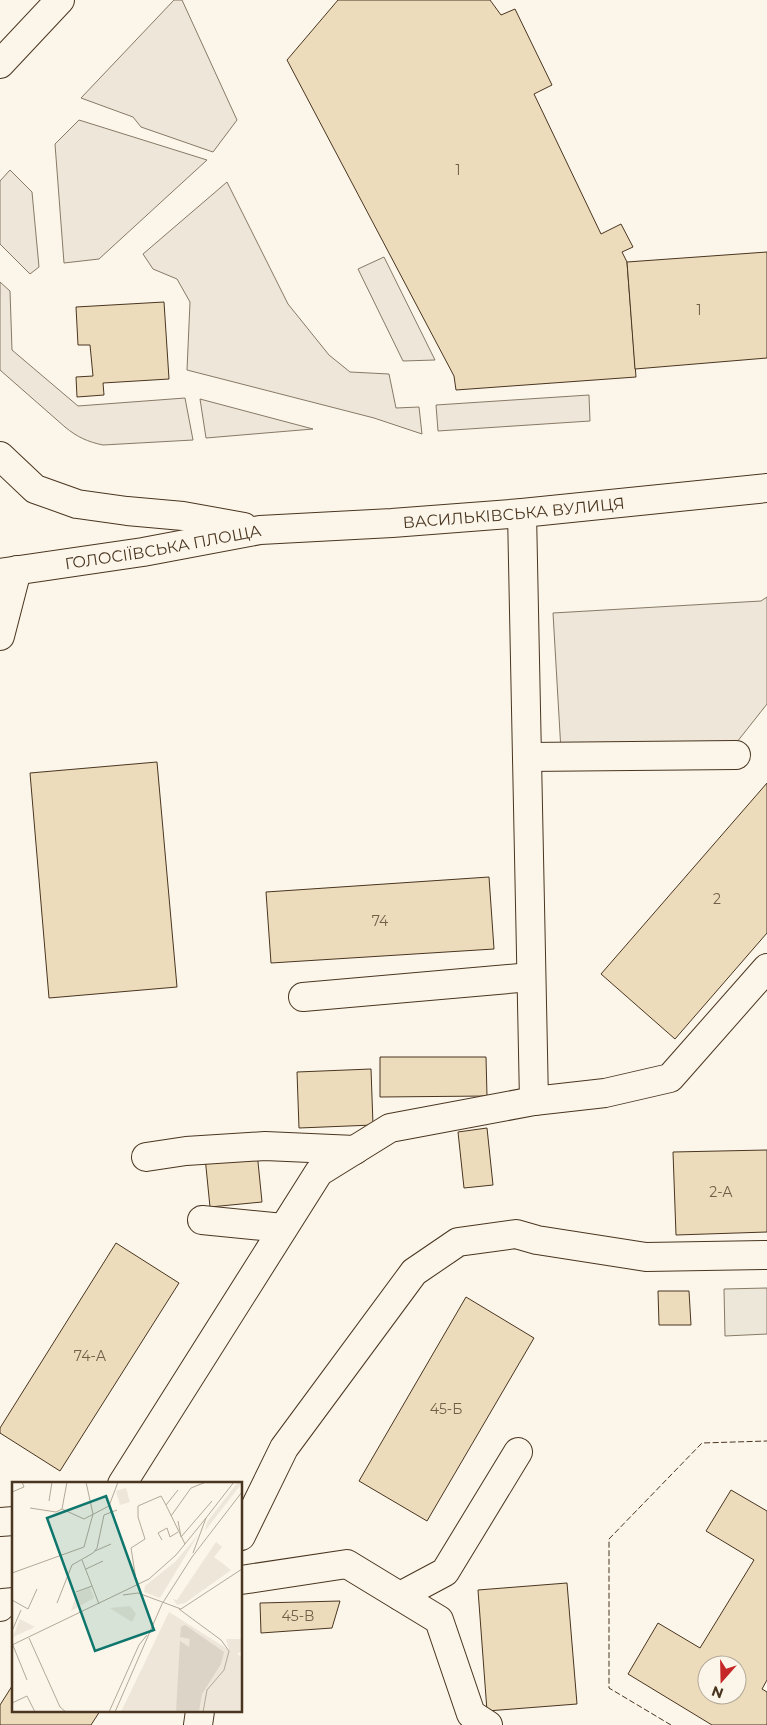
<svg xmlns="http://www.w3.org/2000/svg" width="767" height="1725" viewBox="0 0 767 1725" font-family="Montserrat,sans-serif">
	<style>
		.green { fill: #ede6d9; stroke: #887966 }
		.parking { fill: #ede7d9; stroke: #887966 }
		.building { fill: #ecdcbc; stroke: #4a3520; fill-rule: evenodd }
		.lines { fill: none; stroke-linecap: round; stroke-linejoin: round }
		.minor-casing { stroke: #4a3520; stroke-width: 30 }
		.major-casing { stroke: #4a3520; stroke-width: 30 }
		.highway-casing { stroke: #4a3520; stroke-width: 30 }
		.minor { stroke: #fbf6e9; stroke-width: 28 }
		.major { stroke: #fbf6e9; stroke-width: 28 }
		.highway { stroke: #fbf6e9; stroke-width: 28 }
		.fence { stroke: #4a3520; stroke-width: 1; stroke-dasharray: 6 2.5; stroke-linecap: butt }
		.labels { text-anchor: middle; stroke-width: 4; stroke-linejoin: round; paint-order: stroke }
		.number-label { font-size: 14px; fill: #725f47 }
		.street-label { font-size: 16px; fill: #4a3520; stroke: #fbf6e9 }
		.inset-road { fill: none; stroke: #b4a999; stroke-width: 1 }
		.view { fill: #0f766e; fill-opacity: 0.15; stroke: #0f766e; stroke-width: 2.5 }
		.inset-edge { fill: none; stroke: #4a3520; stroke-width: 2.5 }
	</style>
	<rect width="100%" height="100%" fill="#fbf6e9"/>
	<g class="green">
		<path d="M 174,0 L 182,0 L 237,120 L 213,152 L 141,127 L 133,117 L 81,98 Z"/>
		<path d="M 79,120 L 207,160 L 99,259 L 64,263 L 55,144 Z"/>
		<path d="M 10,170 L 32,192 L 39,267 L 30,274 L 0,244 L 0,181 Z"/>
		<path d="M 227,182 L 288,304 L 329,355 L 350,372 L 389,374 L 396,408 L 419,407 L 422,434 L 374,418 L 187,370 L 190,302 L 177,279 L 153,269 L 143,254 Z"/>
		<path d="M 384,257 L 435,360 L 403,361 L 358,269 Z"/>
		<path d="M 0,282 L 10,291 L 12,350 L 78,406 L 185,398 L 193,440 L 103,445 C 88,442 77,437 65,427 L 0,370 Z"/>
		<path d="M 589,395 L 590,421 L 438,431 L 436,405 Z"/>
		<path d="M 200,399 L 313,429 L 206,438 Z"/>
		<path d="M 767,597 L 767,704 L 733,747 L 561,751 L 553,613 L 761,601 Z"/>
	</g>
	<path class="parking" d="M 767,1288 L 767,1334 L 725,1336 L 724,1289 Z"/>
	<g class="building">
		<path d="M 338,0 L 490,0 L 501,15 L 515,9 L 552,85 L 534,94 L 601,234 L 621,224 L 633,247 L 622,252 L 627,262 L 636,377 L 456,390 L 454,376 L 287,60 Z"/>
		<path d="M 767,252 L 767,358 L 635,369 L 627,262 Z"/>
		<path d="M 164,302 L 169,379 L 103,383 L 104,395 L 77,397 L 76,377 L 93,376 L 90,345 L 78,345 L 76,307 Z"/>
		<path d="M 157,762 L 177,987 L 49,998 L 30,773 Z"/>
		<path d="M 767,783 L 767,933 L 675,1039 L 601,974 Z"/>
		<path d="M 489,877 L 494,949 L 271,963 L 266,892 Z"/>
		<path d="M 380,1057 L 486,1057 L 487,1096 L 380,1097 Z"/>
		<path d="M 371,1069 L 373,1125 L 299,1128 L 297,1072 Z"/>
		<path d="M 487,1128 L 493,1185 L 464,1188 L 458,1132 Z"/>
		<path d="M 767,1150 L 767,1232 L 676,1235 L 673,1152 Z"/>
		<path d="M 257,1152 L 262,1202 L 210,1207 L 205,1157 Z"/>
		<path d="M 116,1243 L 179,1283 L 60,1471 L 0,1433 L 0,1428 Z"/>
		<path d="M 658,1291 L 689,1291 L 691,1325 L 659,1325 Z"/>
		<path d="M 466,1297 L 534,1338 L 427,1521 L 359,1481 Z"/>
		<path d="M 731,1490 L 767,1511 L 767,1680 L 762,1689 L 767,1692 L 767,1725 L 712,1725 L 628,1674 L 658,1623 L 700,1648 L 754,1560 L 706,1531 ZM 707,1665 L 737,1665 L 737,1695 L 707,1695 Z"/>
		<path d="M 567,1583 L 577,1704 L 487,1711 L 478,1590 Z"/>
		<path d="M 340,1601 L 332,1628 L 261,1633 L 260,1603 Z"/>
		<path d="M 14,1683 L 14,1711 L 100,1711 L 91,1725 L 0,1725 L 0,1705 Z"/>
	</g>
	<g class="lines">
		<g class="minor-casing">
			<g id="minor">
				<path d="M 522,513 L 534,1101"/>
				<path d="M 0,636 L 17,570"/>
				<path d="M 527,757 L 736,755"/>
				<path d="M 303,997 L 531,977"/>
				<path d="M 146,1157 L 186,1151 L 265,1146 L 355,1150"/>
				<path d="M 202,1220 L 283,1228"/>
				<path d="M 122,1484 L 319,1172 L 390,1128 L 534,1101 L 605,1093 L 670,1078 L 767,968"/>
				<path d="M 0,1522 L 14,1521"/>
				<path d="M 241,1536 L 284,1448 L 414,1272 L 458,1242 L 516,1234 L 537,1240 L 646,1257 L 767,1255"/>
				<path d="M 241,1580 L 347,1564 L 439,1620 L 471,1714 L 488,1725"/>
				<path d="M 400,1596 L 445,1572 L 518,1452"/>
				<path d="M 0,1607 L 3,1603 L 14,1602"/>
				<path d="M 198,1725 L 200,1711"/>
			</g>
		</g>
		<g class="major-casing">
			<g id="major">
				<path d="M 0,456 L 35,489 L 77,504 L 127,511 L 183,516 L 244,527"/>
				<path id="s1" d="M 0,573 L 143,552 L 260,530 L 392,523 L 522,513 L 767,488"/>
			</g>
		</g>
		<g class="highway-casing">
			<path id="highway" d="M 0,64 L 60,0"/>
		</g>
		<use href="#minor" class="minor"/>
		<use href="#major" class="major"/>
		<use href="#highway" class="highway"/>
		<path class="fence" d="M 671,1725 L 609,1688 L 609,1539 L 702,1443 L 767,1441"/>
	</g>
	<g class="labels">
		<g class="number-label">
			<text x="458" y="175">1</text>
			<text x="699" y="315">1</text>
			<text x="717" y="904">2</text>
			<text x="380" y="926">74</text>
			<text x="721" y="1197">2-А</text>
			<text x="90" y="1361">74-А</text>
			<text x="446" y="1414">45-Б</text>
			<text x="298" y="1621">45-В</text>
		</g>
		<g class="street-label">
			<text dy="6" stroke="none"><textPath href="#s1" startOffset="518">ВАСИЛЬКІВСЬКА ВУЛИЦЯ</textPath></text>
			<text dy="6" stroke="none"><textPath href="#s1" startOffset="165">ГОЛОСІЇВСЬКА ПЛОЩА</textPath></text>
		</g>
	</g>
	<g transform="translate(12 1482)">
		<rect width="230" height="230" fill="#fbf6e9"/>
		<path d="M 226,0 L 230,1 L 193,49 L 195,40 ZM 114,6 L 118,20 L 108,23 L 104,9 ZM 186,53 L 148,116 L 132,110 L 133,104 L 163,80 ZM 204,60 L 210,65 L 202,75 L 219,88 L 173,121 L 165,123 L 161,117 L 165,118 ZM 78,105 L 82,116 L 59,129 L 65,111 ZM 118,124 L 124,132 L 120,140 L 98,126 ZM 157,130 L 217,168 L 214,157 L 230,157 L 230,169 L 225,172 L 230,175 L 230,230 L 109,230 ZM 8,137 L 23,145 L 1,155 Z" fill="#ede6d9"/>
		<path d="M 173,143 L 212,170 L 209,182 L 190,212 L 187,230 L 164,230 L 168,159 L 177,165 L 178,157 L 168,155 L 169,145 Z" fill="#dcd4c6"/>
		<path class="inset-road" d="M 166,8 L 154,23 L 173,62M 0,10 L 12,5 L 10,0M 37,19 L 40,0M 18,26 L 44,30 L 50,27 L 72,37 L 97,24 L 106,0M 50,27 L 55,0M 159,34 L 179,6 L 194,0M 166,39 L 169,55M 169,55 L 200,19M 150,58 L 146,51 L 155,46 L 158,55 L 166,50M 83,69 L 99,62M 181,71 L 194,36 L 222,0M 70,78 L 87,122M 74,87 L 91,79M 0,91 L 72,65 L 81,32 L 74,0M 125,104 L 119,66 L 133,57 L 126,35 L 126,24 L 149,14 L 154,23M 64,110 L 80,104M 111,113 L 126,111 L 169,127 L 230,87M 0,118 L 16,127 L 25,107M 45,121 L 60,83 L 81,71 L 85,66 L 92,33 L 105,28M 167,127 L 209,158 L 217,169 L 212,188 L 195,208 L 191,230M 0,149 L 9,128M 17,156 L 48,225 L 54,230M 0,161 L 15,198M 0,163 L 137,97 L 164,73 L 194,36M 0,221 L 15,214 L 23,230M 97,230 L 127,163 L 135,153M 103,230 L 150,122 L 180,75 L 230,10"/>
		<path class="view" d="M 94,14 L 142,148 L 83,169 L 35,36 Z"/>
		<rect width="230" height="230" class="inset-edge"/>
	</g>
	<g transform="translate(722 1680) rotate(200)"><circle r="24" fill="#fbf6e9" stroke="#b4a999"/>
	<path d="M0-4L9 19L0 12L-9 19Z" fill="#c62828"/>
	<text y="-8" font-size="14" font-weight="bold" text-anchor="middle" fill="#4a3520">N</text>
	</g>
</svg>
